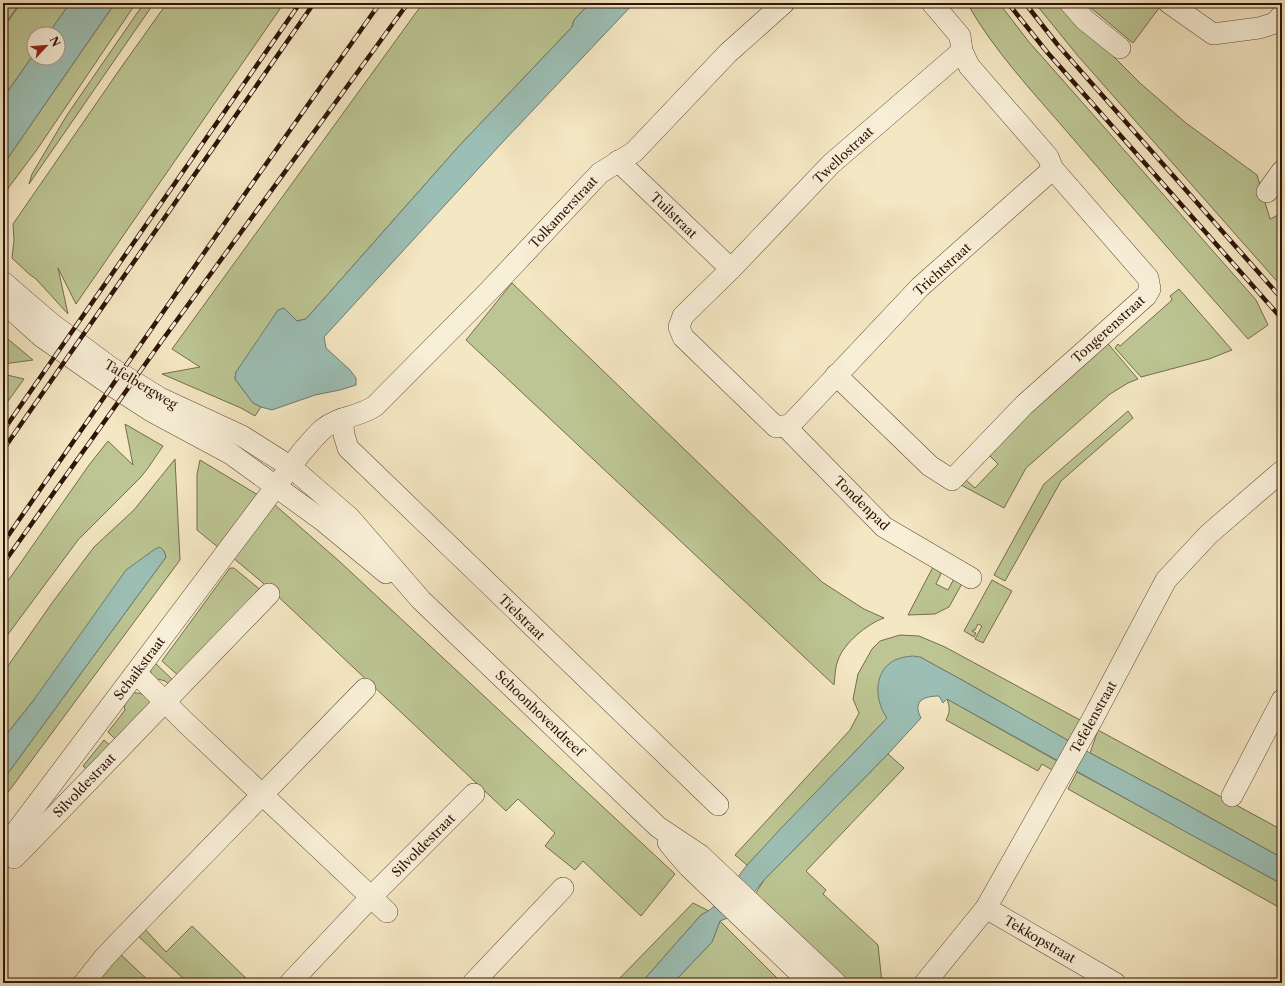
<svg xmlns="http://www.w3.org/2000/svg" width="1285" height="986" viewBox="0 0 1285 986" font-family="'Libre Caslon Text',serif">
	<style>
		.green { fill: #bcc593; stroke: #766c4c }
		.water { fill: #9cbfb5; stroke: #707b6f }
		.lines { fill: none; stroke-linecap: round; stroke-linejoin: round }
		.minor-casing { stroke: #604935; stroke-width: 22 }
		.minor { stroke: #f8efd8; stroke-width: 21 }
		.rail-casing { stroke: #2f1406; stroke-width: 4.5 }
		.rail { stroke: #f8efd8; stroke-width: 3; stroke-dasharray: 9; stroke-linecap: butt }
		.labels { text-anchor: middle; stroke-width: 4; stroke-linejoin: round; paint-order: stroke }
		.street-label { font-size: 13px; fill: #2f1406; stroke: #f8efd8 }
	</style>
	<rect width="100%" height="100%" fill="#f4e7c3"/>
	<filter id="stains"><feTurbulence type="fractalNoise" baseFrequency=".005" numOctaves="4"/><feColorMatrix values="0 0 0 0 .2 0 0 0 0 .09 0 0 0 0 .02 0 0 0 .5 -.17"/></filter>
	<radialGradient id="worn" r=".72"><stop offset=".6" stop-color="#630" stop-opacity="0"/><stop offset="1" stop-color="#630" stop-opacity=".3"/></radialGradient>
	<g class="green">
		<path d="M 3,3 L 20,3 L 3,27 Z"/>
		<path d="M 21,3 L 70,3 L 48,34 L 34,34 L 34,54 L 3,98 L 3,28 Z"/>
		<path d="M 115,3 L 136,3 L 36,151 L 3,195 L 3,165 Z"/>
		<path d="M 144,3 L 154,3 L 29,184 L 32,174 L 67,115 Z"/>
		<path d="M 167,3 L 284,3 L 76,304 L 58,268 L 68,314 L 36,279 L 29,274 L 12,258 L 14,240 L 13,224 L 120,69 Z"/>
		<path d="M 423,3 L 590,3 L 574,20 L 572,27 L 459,146 L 306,319 L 297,321 L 284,309 L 236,372 L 235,379 L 253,403 L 261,407 L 255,416 L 241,408 L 162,374 L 200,367 L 172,349 Z"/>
		<path d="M 967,3 L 999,3 L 1029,42 L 1060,77 L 1256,300 L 1268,325 L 1248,339 C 1188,271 1128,203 1069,134 C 1033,92 994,51 967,3 Z"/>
		<path d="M 1035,3 L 1063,3 L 1081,24 L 1140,83 L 1186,123 L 1257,175 L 1270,219 L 1280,214 L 1282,215 L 1282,287 L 1078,56 Z"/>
		<path d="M 1085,3 L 1161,3 L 1162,4 L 1133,43 Z"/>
		<path d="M 512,283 L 822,582 L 864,609 L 884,618 C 867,624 844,643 838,660 C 835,667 835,677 834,685 L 466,340 Z"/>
		<path d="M 1179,289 L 1232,350 L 1209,359 L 1141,377 L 1115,348 L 1118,344 L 1120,346 L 1171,301 L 1172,299 L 1170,296 Z"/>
		<path d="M 3,335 L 33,360 L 3,364 Z"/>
		<path d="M 1104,339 L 1138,379 L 1128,383 L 1110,394 L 1026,468 L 1004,508 L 961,485 L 966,480 L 975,488 L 998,464 L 989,455 Z"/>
		<path d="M 3,374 L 24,379 L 3,408 Z"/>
		<path d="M 1128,411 L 1133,418 L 1061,481 L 1005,581 L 994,575 L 1044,484 Z"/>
		<path d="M 125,424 L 163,446 L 148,468 L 140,478 L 78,540 L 3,641 L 3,588 L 89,465 L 108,441 L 133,465 Z"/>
		<path d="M 175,459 L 180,560 L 3,799 L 3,780 L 166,557 L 164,551 L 160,547 L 33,701 L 3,739 L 3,673 L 52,603 L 94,547 L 134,510 Z"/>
		<path d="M 200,460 L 258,495 L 219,548 L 197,530 L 197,474 Z"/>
		<path d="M 269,505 L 275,505 L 339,561 L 675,874 L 641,916 L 583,861 L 575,870 L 545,846 L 555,833 L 518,799 L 506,811 L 269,588 L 232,557 Z"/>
		<path d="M 934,565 L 943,569 L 936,584 L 948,590 L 956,575 L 964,580 L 949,607 L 935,614 L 908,615 Z"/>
		<path d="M 230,568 L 234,568 L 263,592 L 181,678 L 162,661 Z"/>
		<path d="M 992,580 L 1012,591 L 983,643 L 975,639 L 982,626 L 978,624 L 975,630 L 973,630 L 972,631 L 976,633 L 974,637 L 964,631 Z"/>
		<path d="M 900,635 L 919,636 L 945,647 L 1080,720 L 1069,741 L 962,680 L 920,657 L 887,718 L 747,865 L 735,855 L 850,730 L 859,713 L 853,699 L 858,674 L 872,649 L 880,641 Z"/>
		<path d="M 153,661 L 177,684 L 172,688 L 165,681 L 158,679 L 155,682 C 150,674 149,669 153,661 Z"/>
		<path d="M 131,693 C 143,692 147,696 154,705 L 119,743 L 108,732 L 125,710 L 123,700 Z"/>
		<path d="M 947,699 L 1057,761 L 1052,770 L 1042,764 L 1038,771 L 946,720 C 950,713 950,707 947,699 Z"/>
		<path d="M 1098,730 L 1282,830 L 1282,858 L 1182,802 L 1090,753 Z"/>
		<path d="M 104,740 L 113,748 L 91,773 L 83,766 Z"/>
		<path d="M 888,754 L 904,768 L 806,871 L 826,890 L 823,894 L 878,945 L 882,983 L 844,983 L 752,899 L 764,880 Z"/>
		<path d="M 1077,772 L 1282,884 L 1282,909 L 1068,789 Z"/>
		<path d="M 693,903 L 709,911 L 701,915 L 641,983 L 615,983 Z"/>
		<path d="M 720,921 L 782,983 L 673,983 L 712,942 Z"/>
		<path d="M 192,926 L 251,983 L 188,983 L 136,934 L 143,927 L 166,952 Z"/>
		<path d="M 119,953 L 151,983 L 96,983 Z"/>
	</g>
	<g class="water">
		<path d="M 70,3 L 115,3 L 3,165 L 3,98 L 34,54 L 34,58 L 58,58 L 58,34 L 48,34 Z"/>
		<path d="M 590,3 L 634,3 L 500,145 L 324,337 L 326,348 L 350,370 L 356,378 L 356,385 L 340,390 L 315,395 L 272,410 L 261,407 L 253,403 L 235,379 L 236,372 L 278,310 L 284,308 L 297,321 L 306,319 L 459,146 L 572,27 L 574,20 Z"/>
		<path d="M 160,547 L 164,551 L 166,557 L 3,780 L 3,739 L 33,701 L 126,570 L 155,549 Z"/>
		<path d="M 913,656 L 920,657 L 962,680 L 1090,753 L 1182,802 L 1282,858 L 1282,884 L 1186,832 L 947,699 L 943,703 L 939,696 C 924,696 912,701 921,718 L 888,754 L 764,880 L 735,915 L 720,921 L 712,942 L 673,983 L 641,983 L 701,915 C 723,905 733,881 748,864 C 793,814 841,767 887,718 C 876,703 873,677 889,664 C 896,658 904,657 913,656 Z"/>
	</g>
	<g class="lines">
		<g class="minor-casing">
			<g id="minor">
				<path d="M 1070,3 L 1085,20 L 1120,48"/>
				<path d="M 1169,3 L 1213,34 L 1259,28 L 1275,23 L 1282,15"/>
				<path d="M 962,51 L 831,164 L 731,269 L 683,316 L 679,327 L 683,337 L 776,427 L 790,425 L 920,287 L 1053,169"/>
				<path d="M 618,161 L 731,269"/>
				<path d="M 1267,192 L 1282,171"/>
				<path d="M 3,282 L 52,324 L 110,367 L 160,398 L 242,436 L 291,467 L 349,517 L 421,600 L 658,827 L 700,855 L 836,983"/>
				<path d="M 3,302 L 42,337 L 102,379 L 151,411 L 231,454 L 322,520 L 386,573"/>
				<path d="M 836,375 L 930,466 L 952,480 L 1024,405 L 1146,296 L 1150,289 L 1148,278 L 1053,169 L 1048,157 L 969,66 L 962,51 L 960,36 L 932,3"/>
				<path d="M 342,419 L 344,435 L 348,448 L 718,805"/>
				<path d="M 785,426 L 884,527 L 971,578"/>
				<path d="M 136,673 L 185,722 L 387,912"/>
				<path d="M 1232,796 L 1282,700"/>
				<path d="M 668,842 L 675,851 L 689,867 L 810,983"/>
				<path d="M 3,848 L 14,858 L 21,851 L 269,594"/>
				<path d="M 3,849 L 301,453 C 308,445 315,436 323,429 C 337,417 359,417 375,406 L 489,291 L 600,173 L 634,152 L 728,53 L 784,3"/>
				<path d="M 986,908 L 1115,983"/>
				<path d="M 84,983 L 103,959 L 118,943 L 365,689"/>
				<path d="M 290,983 L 371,897 L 474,794"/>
				<path d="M 473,983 L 563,888"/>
				<path d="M 925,983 L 986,908 L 1093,718 L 1166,580 L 1209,534 L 1282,471"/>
			</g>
		</g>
		<use href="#minor" class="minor"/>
		<g class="rail-casing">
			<g id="rail">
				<path d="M 1008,3 L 1047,52 L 1282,319"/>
				<path d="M 1025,3 L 1057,44 L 1282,299"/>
				<path d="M 3,431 L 300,3"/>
				<path d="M 3,450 L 314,3"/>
				<path d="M 3,543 L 247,191 L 380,3"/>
				<path d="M 3,564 L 161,342 L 408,3"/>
			</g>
		</g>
		<use href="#rail" class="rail"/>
	</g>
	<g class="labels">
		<g class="street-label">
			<text transform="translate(843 155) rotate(-43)" y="5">Twellostraat</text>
			<text transform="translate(563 212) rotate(-47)" y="5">Tolkamerstraat</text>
			<text transform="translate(674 215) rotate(44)" y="5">Tuilstraat</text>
			<text transform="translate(942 269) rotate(-42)" y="5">Trichtstraat</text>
			<text transform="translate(1108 329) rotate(-42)" y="5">Tongerenstraat</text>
			<text transform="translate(141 384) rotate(31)" y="5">Tafelbergweg</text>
			<text transform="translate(862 503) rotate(44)" y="5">Tondenpad</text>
			<text transform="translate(522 617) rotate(44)" y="5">Tielstraat</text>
			<text transform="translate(139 668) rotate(-53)" y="5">Schaikstraat</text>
			<text transform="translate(540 713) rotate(44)" y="5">Schoonhovendreef</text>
			<text transform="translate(1093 717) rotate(-61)" y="5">Tefelenstraat</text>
			<text transform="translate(84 785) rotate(-46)" y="5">Silvoldestraat</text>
			<text transform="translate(423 845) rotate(-45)" y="5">Silvoldestraat</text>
			<text transform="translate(1040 939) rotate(30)" y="5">Tekkopstraat</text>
		</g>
	</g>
	<rect width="1285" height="986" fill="none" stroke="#f4e7c3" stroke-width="16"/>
	<rect x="4" y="4" width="1277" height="978" fill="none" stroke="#2f1406" stroke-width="2"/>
	<rect x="8" y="8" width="1269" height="970" fill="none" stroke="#2f1406"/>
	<g transform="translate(46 46) rotate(64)"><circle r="19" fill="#f8efd8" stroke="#a89784"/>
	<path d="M0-3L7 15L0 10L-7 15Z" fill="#8f2418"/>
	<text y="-6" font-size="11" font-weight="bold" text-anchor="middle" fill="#2f1406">N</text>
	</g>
	<rect width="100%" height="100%" filter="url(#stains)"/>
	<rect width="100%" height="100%" fill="url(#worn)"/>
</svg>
